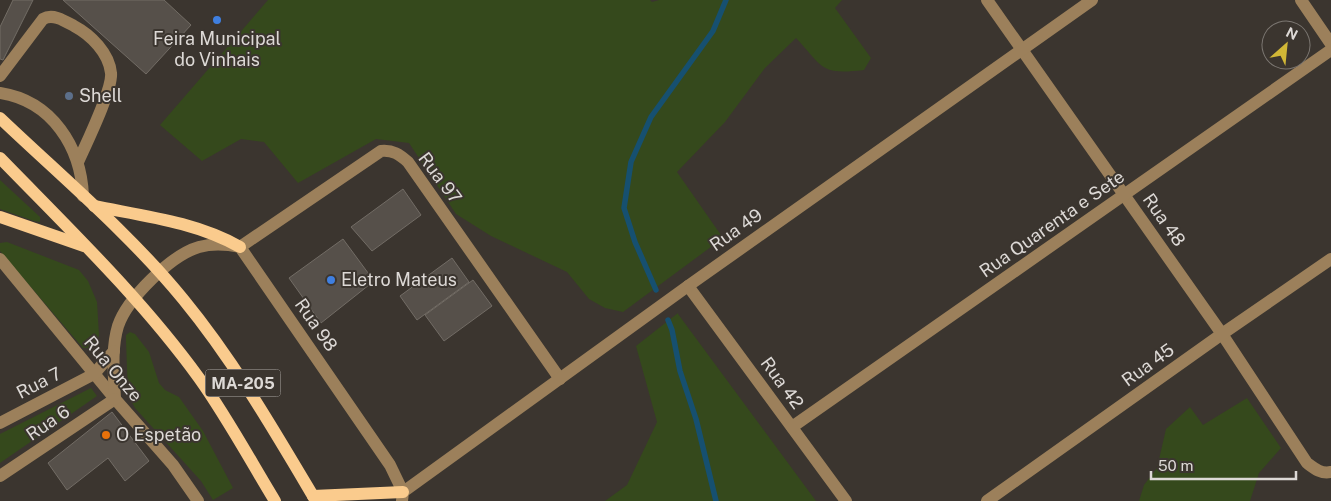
<svg xmlns="http://www.w3.org/2000/svg" width="1331" height="501" viewBox="0 0 1331 501" font-family="'Public Sans',sans-serif">
	<style>
		.green { fill: #35491c }
		.lines { fill: none; stroke-linecap: round; stroke-linejoin: round }
		.stream { stroke: #165070; stroke-width: 5.5 }
		.building { fill: #56504a; stroke: #726c65 }
		.minor { stroke: #9c805b; stroke-width: 12 }
		.major { stroke: #facb8d; stroke-width: 12 }
		.shop-dot { fill: #3f7fe0; stroke: #3b352f; stroke-width: 2 }
		.service-dot { fill: #5c6f8a; stroke: #3b352f; stroke-width: 2 }
		.food-dot { fill: #e8710a; stroke: #3b352f; stroke-width: 2 }
		.labels { text-anchor: middle; stroke-width: 4; stroke-linejoin: round; paint-order: stroke }
		.shield { fill: #3b352f; stroke: #aca8a4; stroke-width: 1 }
		.shield-label { font-size: 16px; font-weight: bold; fill: #ddd9d6 }
		.poi-label { font-size: 18px; fill: #ddd9d6; stroke: #3b352f; text-anchor: start }
		.street-label { font-size: 18px; fill: #ddd9d6; stroke: #3b352f }
	</style>
	<rect width="100%" height="100%" fill="#3b352f"/>
	<g class="green">
		<path d="M 268,0 L 650,0 L 652,2 L 659,0 L 842,0 L 835,8 L 871,58 L 864,70 C 820,75 824,68 796,38 L 765,68 L 725,122 L 677,172 L 723,238 L 623,312 L 605,308 L 589,299 L 567,272 L 491,236 L 456,214 L 409,143 L 376,139 L 298,183 L 264,142 L 241,139 L 202,161 L 160,125 Z"/>
		<path d="M 0,180 L 40,217 L 40,222 L 34,221 L 0,209 Z"/>
		<path d="M 7,242 L 79,270 L 88,281 L 97,302 L 99,335 L 97,342 L 92,348 L 83,348 L 0,251 L 0,243 Z"/>
		<path d="M 678,313 L 678,314 L 816,501 L 605,501 L 627,485 L 657,422 L 636,346 Z"/>
		<path d="M 130,332 L 135,334 L 149,352 L 159,383 L 165,390 L 179,397 L 203,431 L 233,488 L 213,500 L 201,481 L 135,408 L 128,395 L 126,341 L 126,335 Z"/>
		<path d="M 91,388 L 97,396 L 0,463 L 0,434 Z"/>
		<path d="M 1247,398 L 1281,448 L 1259,473 L 1250,501 L 1139,501 L 1144,485 L 1157,468 L 1166,429 L 1190,407 L 1203,425 Z"/>
	</g>
	<g class="lines">
		<g class="stream">
			<path d="M 656,290 L 635,242 L 624,208 L 631,162 L 651,117 L 713,31 L 726,0"/>
			<path d="M 668,320 L 672,330 L 680,371 L 696,419 L 716,501"/>
		</g>
	</g>
	<g class="building">
		<path d="M 13,0 L 33,0 L 3,60 L 0,59 L 0,27 Z"/>
		<path d="M 63,0 L 164,0 L 191,25 L 146,74 Z"/>
		<path d="M 403,189 L 421,215 L 372,251 L 351,227 Z"/>
		<path d="M 343,239 L 374,281 L 321,323 L 289,278 Z"/>
		<path d="M 452,258 L 469,282 L 417,320 L 400,296 Z"/>
		<path d="M 473,280 L 492,306 L 444,341 L 425,315 Z"/>
		<path d="M 112,412 L 149,461 L 125,481 L 108,458 L 67,490 L 48,463 Z"/>
	</g>
	<g class="lines">
		<g class="minor">
			<path d="M 987,0 L 1222,334 L 1307,463 C 1315,469 1321,474 1331,472"/>
			<path d="M 1301,0 L 1331,44"/>
			<path d="M 0,76 L 43,19 C 53,13 65,21 74,26 C 91,35 109,53 111,73 C 113,89 86,144 78,162"/>
			<path d="M 0,93 C 52,101 81,147 83,196"/>
			<path d="M 240,247 L 381,151 C 393,150 399,154 408,162 L 560,379"/>
			<path d="M 0,259 L 115,399 L 173,465 L 198,501"/>
			<path d="M 688,286 L 846,501"/>
			<path d="M 115,399 C 114,375 111,349 118,326 C 127,299 171,255 199,247 C 213,243 226,244 240,247 L 390,465 L 403,492 L 402,501"/>
			<path d="M 0,423 L 94,374 L 114,351"/>
			<path d="M 792,427 L 1331,50"/>
			<path d="M 0,476 L 115,399"/>
			<path d="M 403,492 L 688,286 L 1092,0"/>
			<path d="M 987,501 L 1222,334 L 1331,259"/>
		</g>
		<g class="major">
			<path d="M 0,118 C 62,177 129,233 183,299 C 234,361 275,432 316,501"/>
			<path d="M 0,158 C 69,229 141,298 199,378 C 227,417 250,460 275,501"/>
			<path d="M 94,206 C 144,216 196,222 240,247"/>
			<path d="M 0,217 L 84,246"/>
			<path d="M 313,496 L 403,492"/>
		</g>
	</g>
	<g class="shop-dot">
		<circle cx="217" cy="20" r="5"/>
		<circle cx="331" cy="280" r="5"/>
	</g>
	<circle class="service-dot" cx="69" cy="96" r="5"/>
	<circle class="food-dot" cx="106" cy="435" r="5"/>
	<g class="labels">
		<rect class="shield" x="205.5" y="369.5" width="75" height="27" rx="4"/>
		<g class="shield-label">
			<text x="243" y="389">MA-205</text>
		</g>
		<g class="poi-label">
			<text x="217" y="45" text-anchor="middle">Feira Municipal<tspan x="217" dy="21">do Vinhais</tspan></text>
			<text x="79" y="102">Shell</text>
			<text x="341" y="286">Eletro Mateus</text>
			<text x="116" y="441">O Espetão</text>
		</g>
		<g class="street-label">
			<text transform="translate(440 178) rotate(53)" y="6">Rua 97</text>
			<text transform="translate(1164 220) rotate(55)" y="6">Rua 48</text>
			<text transform="translate(1052 224) rotate(-35)" y="6">Rua Quarenta e Sete</text>
			<text transform="translate(736 230) rotate(-35)" y="6">Rua 49</text>
			<text transform="translate(316 325) rotate(55)" y="6">Rua 98</text>
			<text transform="translate(1148 365) rotate(-36)" y="6">Rua 45</text>
			<text transform="translate(113 369) rotate(50)" y="6">Rua Onze</text>
			<text transform="translate(39 383) rotate(-27)" y="6">Rua 7</text>
			<text transform="translate(782 383) rotate(54)" y="6">Rua 42</text>
			<text transform="translate(48 423) rotate(-34)" y="6">Rua 6</text>
		</g>
	</g>
	<g transform="translate(1286 45) rotate(27)"><circle r="24" fill="#3b352f" stroke="#7c7772"/>
	<path d="M0-4L9 19L0 12L-9 19Z" fill="#d1b736"/>
	<text y="-8" font-size="14" font-weight="bold" text-anchor="middle" fill="#ddd9d6">N</text>
	</g>
	<path d="M1151 471v8h145v-8" fill="none" stroke="#ddd9d6" stroke-width="2.5"/>
	<text x="1158" y="471" font-size="15" fill="#ddd9d6" stroke="#3b352f" stroke-width="4" paint-order="stroke">50 m</text>
</svg>
